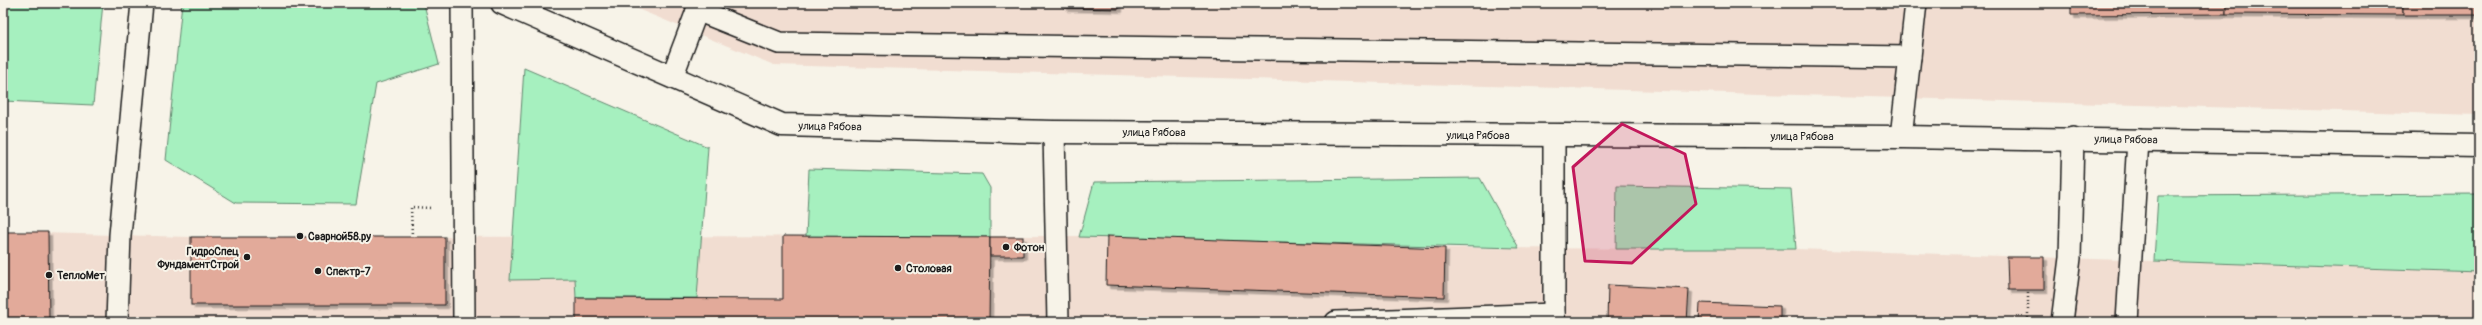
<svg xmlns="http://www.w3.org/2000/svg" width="2482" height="325" viewBox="0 0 2482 325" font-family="Pangolin,sans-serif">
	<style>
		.built { fill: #f1ddd1 }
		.green { fill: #a6f0bf; stroke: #61866e }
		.building { fill: #e2aa9a; stroke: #1c1c1c; filter: url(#shadow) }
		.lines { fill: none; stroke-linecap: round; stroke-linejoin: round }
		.lane-casing { stroke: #1c1c1c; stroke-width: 24 }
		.secondary-casing { stroke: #1c1c1c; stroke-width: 25 }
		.path { stroke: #1c1c1c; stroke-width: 2.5; stroke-dasharray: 1 3; stroke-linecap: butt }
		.lane { stroke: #f7f3e8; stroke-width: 21 }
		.secondary { stroke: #f7f3e8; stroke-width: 22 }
		.marked { fill: #c2185b; fill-opacity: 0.2; stroke: #c2185b; stroke-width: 3; stroke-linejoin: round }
		.poi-dot { fill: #1c1c1c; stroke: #f7f3e8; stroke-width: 1.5 }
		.labels { text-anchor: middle; stroke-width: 4; stroke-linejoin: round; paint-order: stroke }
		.street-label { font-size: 11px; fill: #1c1c1c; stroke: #f7f3e8 }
		.poi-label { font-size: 11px; font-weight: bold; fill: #1c1c1c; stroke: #f7f3e8; text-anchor: start }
	</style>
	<defs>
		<filter id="shadow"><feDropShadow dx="3.5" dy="3.5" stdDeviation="0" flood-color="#0004"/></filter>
	</defs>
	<rect width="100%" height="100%" fill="#f7f3e8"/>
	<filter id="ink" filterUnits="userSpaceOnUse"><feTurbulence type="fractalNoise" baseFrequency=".025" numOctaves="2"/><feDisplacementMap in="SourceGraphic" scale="8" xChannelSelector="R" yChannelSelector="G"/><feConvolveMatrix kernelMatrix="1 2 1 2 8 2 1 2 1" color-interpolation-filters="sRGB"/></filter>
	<g filter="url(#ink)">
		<g class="built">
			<path d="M 623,3 L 2479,3 L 2479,115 L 774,65 Z"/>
			<path d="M 3,232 L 191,237 L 1107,236 L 1445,248 L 1796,249 L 2479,272 L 2479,322 L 3,322 Z"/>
		</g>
		<g class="green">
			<path d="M 3,3 L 103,3 L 93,105 L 3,101 Z"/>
			<path d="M 182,3 L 424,4 L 439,64 L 376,84 L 356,204 L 236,203 L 166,160 Z"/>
			<path d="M 524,68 L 708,147 L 697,298 L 576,298 L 575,279 L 510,280 Z"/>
			<path d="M 809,169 L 982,174 L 990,188 L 990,237 L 806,237 Z"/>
			<path d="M 1480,178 L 1519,248 L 1079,237 L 1094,182 Z"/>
			<path d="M 1617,186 L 1791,189 L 1796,249 L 1616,249 Z"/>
			<path d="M 2479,194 L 2479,272 L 2154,261 L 2158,196 Z"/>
		</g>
		<g class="building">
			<path d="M 1064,3 L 1119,3 L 1119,9 L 1064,8 Z"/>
			<path d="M 2071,3 L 2226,3 L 2226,14 L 2071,15 Z"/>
			<path d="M 2226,3 L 2403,3 L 2403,15 L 2226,14 Z"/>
			<rect x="2403" y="3" width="76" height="12"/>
			<path d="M 3,232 L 48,232 L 49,321 L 3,322 Z"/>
			<path d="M 783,236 L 990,237 L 989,322 L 576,322 L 576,298 L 783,299 Z"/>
			<path d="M 1107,236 L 1445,248 L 1444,297 L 1106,285 Z"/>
			<rect x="191" y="237" width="254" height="68"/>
			<rect x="990" y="237" width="33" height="19"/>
			<path d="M 2007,257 L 2044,257 L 2044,290 L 2008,290 Z"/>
			<path d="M 1608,285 L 1689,289 L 1687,322 L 1607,322 Z"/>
			<path d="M 1700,303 L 1780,306 L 1780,322 L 1699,322 Z"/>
		</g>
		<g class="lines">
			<g class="lane-casing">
				<g id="lane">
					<path d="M 462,3 L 464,322"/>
					<path d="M 697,10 L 779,43 L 1910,57"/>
					<path d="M 672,77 L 700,3"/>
					<path d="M 1054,132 L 1058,322"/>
					<path d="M 1554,136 L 1554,314"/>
					<path d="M 1901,137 L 1916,3"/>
					<path d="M 117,322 L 120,235 L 142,3"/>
					<path d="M 1336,322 L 1554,314 L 1554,322"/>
					<path d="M 2062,322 L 2070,258 L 2073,138"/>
					<path d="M 2127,322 L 2138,140"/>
				</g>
			</g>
			<g class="secondary-casing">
				<path id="secondary" d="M 502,3 L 782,125 L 1054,132 L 1901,137 L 2479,146"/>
			</g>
			<g class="path">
				<path d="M 412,237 L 411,207 L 432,208"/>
				<path d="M 2028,322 L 2028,290"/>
			</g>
			<use href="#lane" class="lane"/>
			<use href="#secondary" class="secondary"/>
		</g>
	</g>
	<path class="marked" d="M 1622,124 L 1685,154 L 1696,204 L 1632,263 L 1585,261 L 1573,167 Z"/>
	<g class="poi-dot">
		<circle cx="300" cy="236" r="4"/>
		<circle cx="1006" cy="247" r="4"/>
		<circle cx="247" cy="257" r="4"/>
		<circle cx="898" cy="268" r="4"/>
		<circle cx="318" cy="271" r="4"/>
		<circle cx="49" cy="275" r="4"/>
	</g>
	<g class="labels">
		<g class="street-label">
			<text transform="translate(830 126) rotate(1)" y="4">улица Рябова</text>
			<text x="1154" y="136">улица Рябова</text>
			<text x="1478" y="139">улица Рябова</text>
			<text x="1802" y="140">улица Рябова</text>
			<text transform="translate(2126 139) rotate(1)" y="4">улица Рябова</text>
		</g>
		<g class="poi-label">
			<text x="308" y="240">Сварной58.ру</text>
			<text x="1014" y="251">Фотон</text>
			<text x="239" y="255" text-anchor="end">ГидроСпец<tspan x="239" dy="13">ФундаментСтрой</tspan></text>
			<text x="906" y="272">Столовая</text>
			<text x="326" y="275">Спектр-7</text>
			<text x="57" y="279">ТеплоМет</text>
		</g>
	</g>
	<rect width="2482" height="325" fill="none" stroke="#f7f3e8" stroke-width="16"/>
	<rect x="8" y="8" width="2466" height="309" fill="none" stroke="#1c1c1c" stroke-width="1.5" filter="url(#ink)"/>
</svg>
